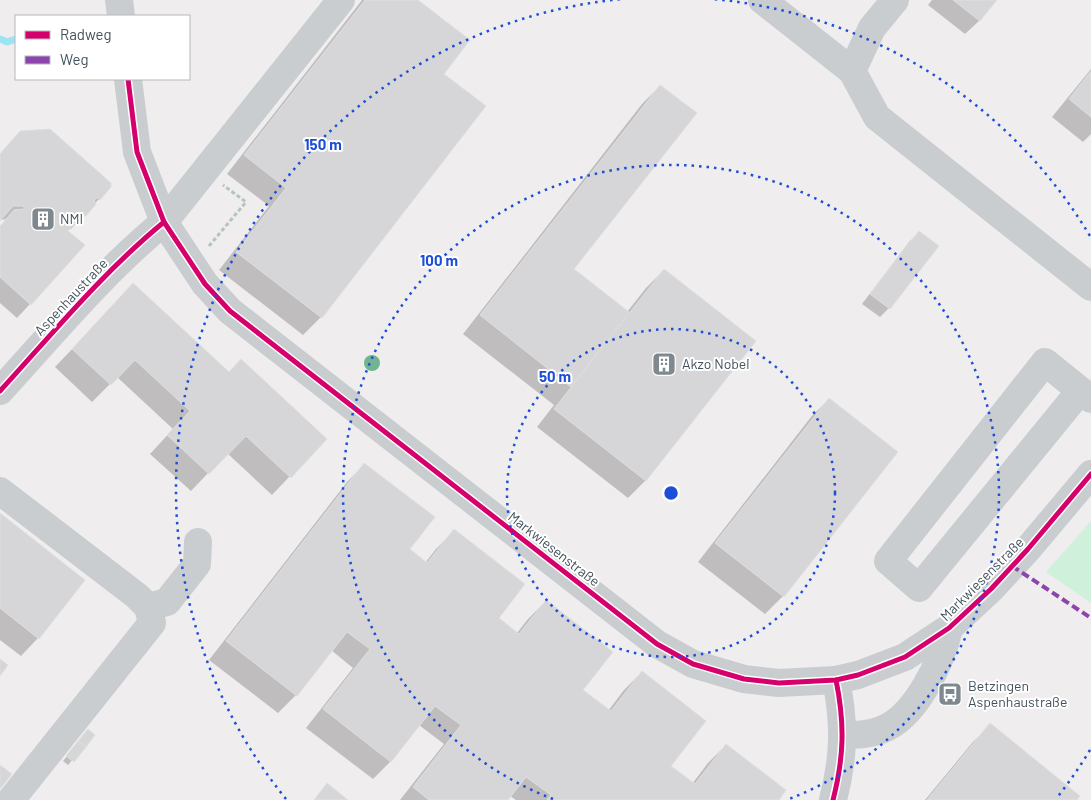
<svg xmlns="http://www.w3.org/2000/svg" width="1091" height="800" viewBox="0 0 1091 800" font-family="Barlow,sans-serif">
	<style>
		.green { fill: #cff1db }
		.shadow { fill: #0003 }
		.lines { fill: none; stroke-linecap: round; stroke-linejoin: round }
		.stream { stroke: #9ee3f4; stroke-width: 7 }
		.building { fill: #d6d5d7; stroke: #e0dfe0 }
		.path { stroke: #b5c4bf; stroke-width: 3; stroke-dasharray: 4 2.5; stroke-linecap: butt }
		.minor { stroke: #c9cdcf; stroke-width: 28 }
		.quiet { stroke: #8e44ad; stroke-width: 4; stroke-dasharray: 8 4; stroke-linecap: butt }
		.cycleway-casing { stroke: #fff; stroke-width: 8 }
		.cycleway { stroke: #d6006c; stroke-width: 5 }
		.tree { fill: #72b491 }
		.ring { fill: none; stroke: #1d4ed8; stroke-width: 2.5; stroke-dasharray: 2.5 5 }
		.labels { text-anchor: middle; stroke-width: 4; stroke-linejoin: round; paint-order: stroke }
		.poi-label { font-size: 14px; fill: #43515c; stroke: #fff; text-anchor: start }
		.street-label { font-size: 14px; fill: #43515c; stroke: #fff }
		.centre { fill: #1d4ed8; stroke: #fff; stroke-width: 2.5 }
		.ring-label { font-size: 15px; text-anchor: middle; font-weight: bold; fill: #1d4ed8; stroke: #fff; stroke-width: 4; stroke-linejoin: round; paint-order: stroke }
	</style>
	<rect width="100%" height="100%" fill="#efeded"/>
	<path class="green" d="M 1091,521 L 1091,603 L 1046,572 Z"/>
	<g class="shadow">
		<path d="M 362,0 L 416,0 L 442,74 L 321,317 L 303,335 L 219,270 L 269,206 L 227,174 Z"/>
		<path d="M 932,0 L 995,0 L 979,21 L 965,34 L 928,5 Z"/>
		<path d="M 1091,69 L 1091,134 L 1083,142 L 1052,117 Z"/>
		<path d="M 660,86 L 572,270 L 627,312 L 646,288 L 664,270 L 646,480 L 628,498 L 537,427 L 554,405 L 463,334 L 642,104 Z"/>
		<path d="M 50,130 L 99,199 L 71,229 L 65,230 L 30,304 L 17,318 L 0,303 L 0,228 L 7,219 L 0,220 L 0,154 L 20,132 Z"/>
		<path d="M 920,232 L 889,308 L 880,317 L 862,304 L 910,241 Z"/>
		<path d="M 116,303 L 228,373 L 325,439 L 272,495 L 227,453 L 191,491 L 150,454 L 173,429 L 117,377 L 92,402 L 55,367 Z"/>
		<path d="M 829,399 L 783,596 L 765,614 L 698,562 L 811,417 Z"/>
		<path d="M 365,464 L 408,550 L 425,563 L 436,549 L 454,531 L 497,618 L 517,633 L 528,619 L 546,601 L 582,690 L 608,711 L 624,690 L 642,672 L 669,766 L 692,784 L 708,763 L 726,745 L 777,800 L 516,800 L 510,796 L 507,800 L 400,800 L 444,744 L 419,725 L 390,762 L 373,779 L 306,728 L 353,668 L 331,650 L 296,695 L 278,713 L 209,660 L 347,482 Z"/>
		<path d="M 0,515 L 38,638 L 21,656 L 0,640 Z"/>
		<path d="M 950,688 L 949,699 L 945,703 L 941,701 Z"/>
		<path d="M 990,725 L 1076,800 L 925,800 L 972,743 Z"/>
		<path d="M 84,735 L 94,735 L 68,765 L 63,761 Z"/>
	</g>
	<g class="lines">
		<path class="stream" d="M 0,39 L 7,42 L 16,39"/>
	</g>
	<g class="building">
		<path d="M 365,0 L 418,0 L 470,40 L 444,74 L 486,106 L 322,318 L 236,252 L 286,188 L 244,155 Z"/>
		<path d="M 953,0 L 997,0 L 980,21 Z"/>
		<path d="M 1091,71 L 1091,117 L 1069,99 Z"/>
		<path d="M 660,85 L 697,113 L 574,269 L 629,312 L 571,387 L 480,315 Z"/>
		<path d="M 50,129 L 111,183 L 111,187 L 100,200 L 98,197 L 94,201 L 96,204 L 86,216 L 81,216 L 68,231 L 85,245 L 31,305 L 0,277 L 0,226 L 14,210 L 24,209 L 24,206 L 13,206 L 0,221 L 0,154 L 20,131 Z"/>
		<path d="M 919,231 L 939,246 L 890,309 L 870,294 Z"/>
		<path d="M 664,269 L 756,341 L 646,481 L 554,409 Z"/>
		<path d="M 133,283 L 229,372 L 241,359 L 327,439 L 291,478 L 246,436 L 209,474 L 167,435 L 190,411 L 135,360 L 111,385 L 72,349 Z"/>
		<path d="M 829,398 L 898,452 L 784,597 L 715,543 Z"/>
		<path d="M 364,463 L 435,517 L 410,549 L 427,563 L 454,529 L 525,584 L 499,618 L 519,634 L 546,600 L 613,652 L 583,690 L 611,711 L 642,671 L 706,721 L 671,766 L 695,784 L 726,744 L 786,790 L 779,800 L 547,800 L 551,795 L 526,777 L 508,800 L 429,800 L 413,787 L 461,725 L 435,706 L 391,762 L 323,709 L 370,649 L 347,632 L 297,696 L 226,641 Z"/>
		<path d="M 0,513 L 85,580 L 39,639 L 0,608 Z"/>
		<path d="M 0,659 L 8,665 L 0,676 Z"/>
		<path d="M 950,686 L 956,689 L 950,700 L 945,697 Z"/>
		<path d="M 990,723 L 1080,796 L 1077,800 L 927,800 Z"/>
		<path d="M 88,729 L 95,735 L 86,747 L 78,741 Z"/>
		<path d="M 78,741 L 86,747 L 74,762 L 66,756 Z"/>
		<path d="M 0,765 L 12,774 L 0,789 Z"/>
		<path d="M 327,783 L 348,800 L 314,800 Z"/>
	</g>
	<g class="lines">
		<path class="path" d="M 209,246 L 246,202 L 223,185"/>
		<g class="minor">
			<path d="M 119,0 L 121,16"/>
			<path d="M 762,0 L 852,71"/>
			<path d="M 895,0 L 872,28 L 852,71 L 877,117 L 1091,287"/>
			<path d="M 128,79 L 137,152 L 164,222 L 205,284 L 230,311 L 657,644 L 693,664 L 744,679 L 779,683 L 836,680 L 858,675 L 905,657 L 949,628 L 991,589 L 1028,549 L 1091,474"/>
			<path d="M 0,391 C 53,333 103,272 164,222 L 341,0"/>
			<path d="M 1080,391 L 919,588 L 888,561 L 1045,362 L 1091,399"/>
			<path d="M 0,491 L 137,596 L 148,607 L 152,623 L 11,800"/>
			<path d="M 148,607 L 167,602 L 197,564 L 198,542"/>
			<path d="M 843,735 C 856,735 868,735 881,730 C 915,718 942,662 949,628"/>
			<path d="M 833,800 C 844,757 845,724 836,680"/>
		</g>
		<path class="quiet" d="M 1012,566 L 1091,618"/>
		<g class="cycleway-casing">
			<g id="cycleway">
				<path d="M 128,79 L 137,152 L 164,222 L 205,284 L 230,311 L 657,644 L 693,664 L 744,679 L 779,683 L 836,680 L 858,675 L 905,657 L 949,628 L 991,589 L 1028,549 L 1091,474"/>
				<path d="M 0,391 C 53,333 103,272 164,222"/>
				<path d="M 833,800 C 844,757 845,724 836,680"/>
			</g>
		</g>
		<use href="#cycleway" class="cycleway"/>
	</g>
	<circle class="tree" cx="372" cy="363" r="8"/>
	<g class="ring">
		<circle cx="671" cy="493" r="164"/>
		<path d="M553 799A328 328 0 1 1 789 799"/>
		<path d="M1090 750A492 492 0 0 1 1056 799M286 799A492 492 0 1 1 1090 236"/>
	</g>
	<defs>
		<g id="building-square" transform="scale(1.25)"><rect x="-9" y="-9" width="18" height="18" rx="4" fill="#7f888f" stroke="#fff"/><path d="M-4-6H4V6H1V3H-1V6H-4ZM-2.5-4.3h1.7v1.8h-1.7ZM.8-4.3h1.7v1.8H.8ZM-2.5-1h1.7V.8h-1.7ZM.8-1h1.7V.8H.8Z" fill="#fff"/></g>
		<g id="bus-square" transform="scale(1.25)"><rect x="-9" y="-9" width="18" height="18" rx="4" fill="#7f888f" stroke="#fff"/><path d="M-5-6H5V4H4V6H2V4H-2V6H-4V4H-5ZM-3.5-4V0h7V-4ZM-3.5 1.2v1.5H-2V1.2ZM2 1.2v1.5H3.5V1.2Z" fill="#fff"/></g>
	</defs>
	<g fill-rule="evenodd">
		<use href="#building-square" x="43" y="219"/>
		<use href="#building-square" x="664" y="364"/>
		<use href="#bus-square" x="950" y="694"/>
	</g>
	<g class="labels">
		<g class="poi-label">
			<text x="60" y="224">NMI</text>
			<text x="682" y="369">Akzo Nobel</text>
			<text x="968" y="691">Betzingen<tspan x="968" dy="16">Aspenhaustraße</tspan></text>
		</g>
		<g class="street-label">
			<text transform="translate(71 297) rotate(-47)" y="5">Aspenhaustraße</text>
			<text transform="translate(554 549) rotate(38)" y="5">Markwiesenstraße</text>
			<text transform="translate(982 579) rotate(-45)" y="5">Markwiesenstraße</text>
		</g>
	</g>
	<circle cx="671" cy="493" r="8" class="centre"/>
	<g class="ring-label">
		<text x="323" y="150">150 m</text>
		<text x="439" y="266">100 m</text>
		<text x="555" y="382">50 m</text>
	</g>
	<rect x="15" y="15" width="175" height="65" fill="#ffffff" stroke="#b4b9be"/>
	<rect x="25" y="31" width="25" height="8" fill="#d6006c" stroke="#b4b9be"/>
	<text x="60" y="40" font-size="15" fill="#43515c">Radweg</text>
	<rect x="25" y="56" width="25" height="8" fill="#8e44ad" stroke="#b4b9be"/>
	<text x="60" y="65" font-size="15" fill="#43515c">Weg</text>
</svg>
